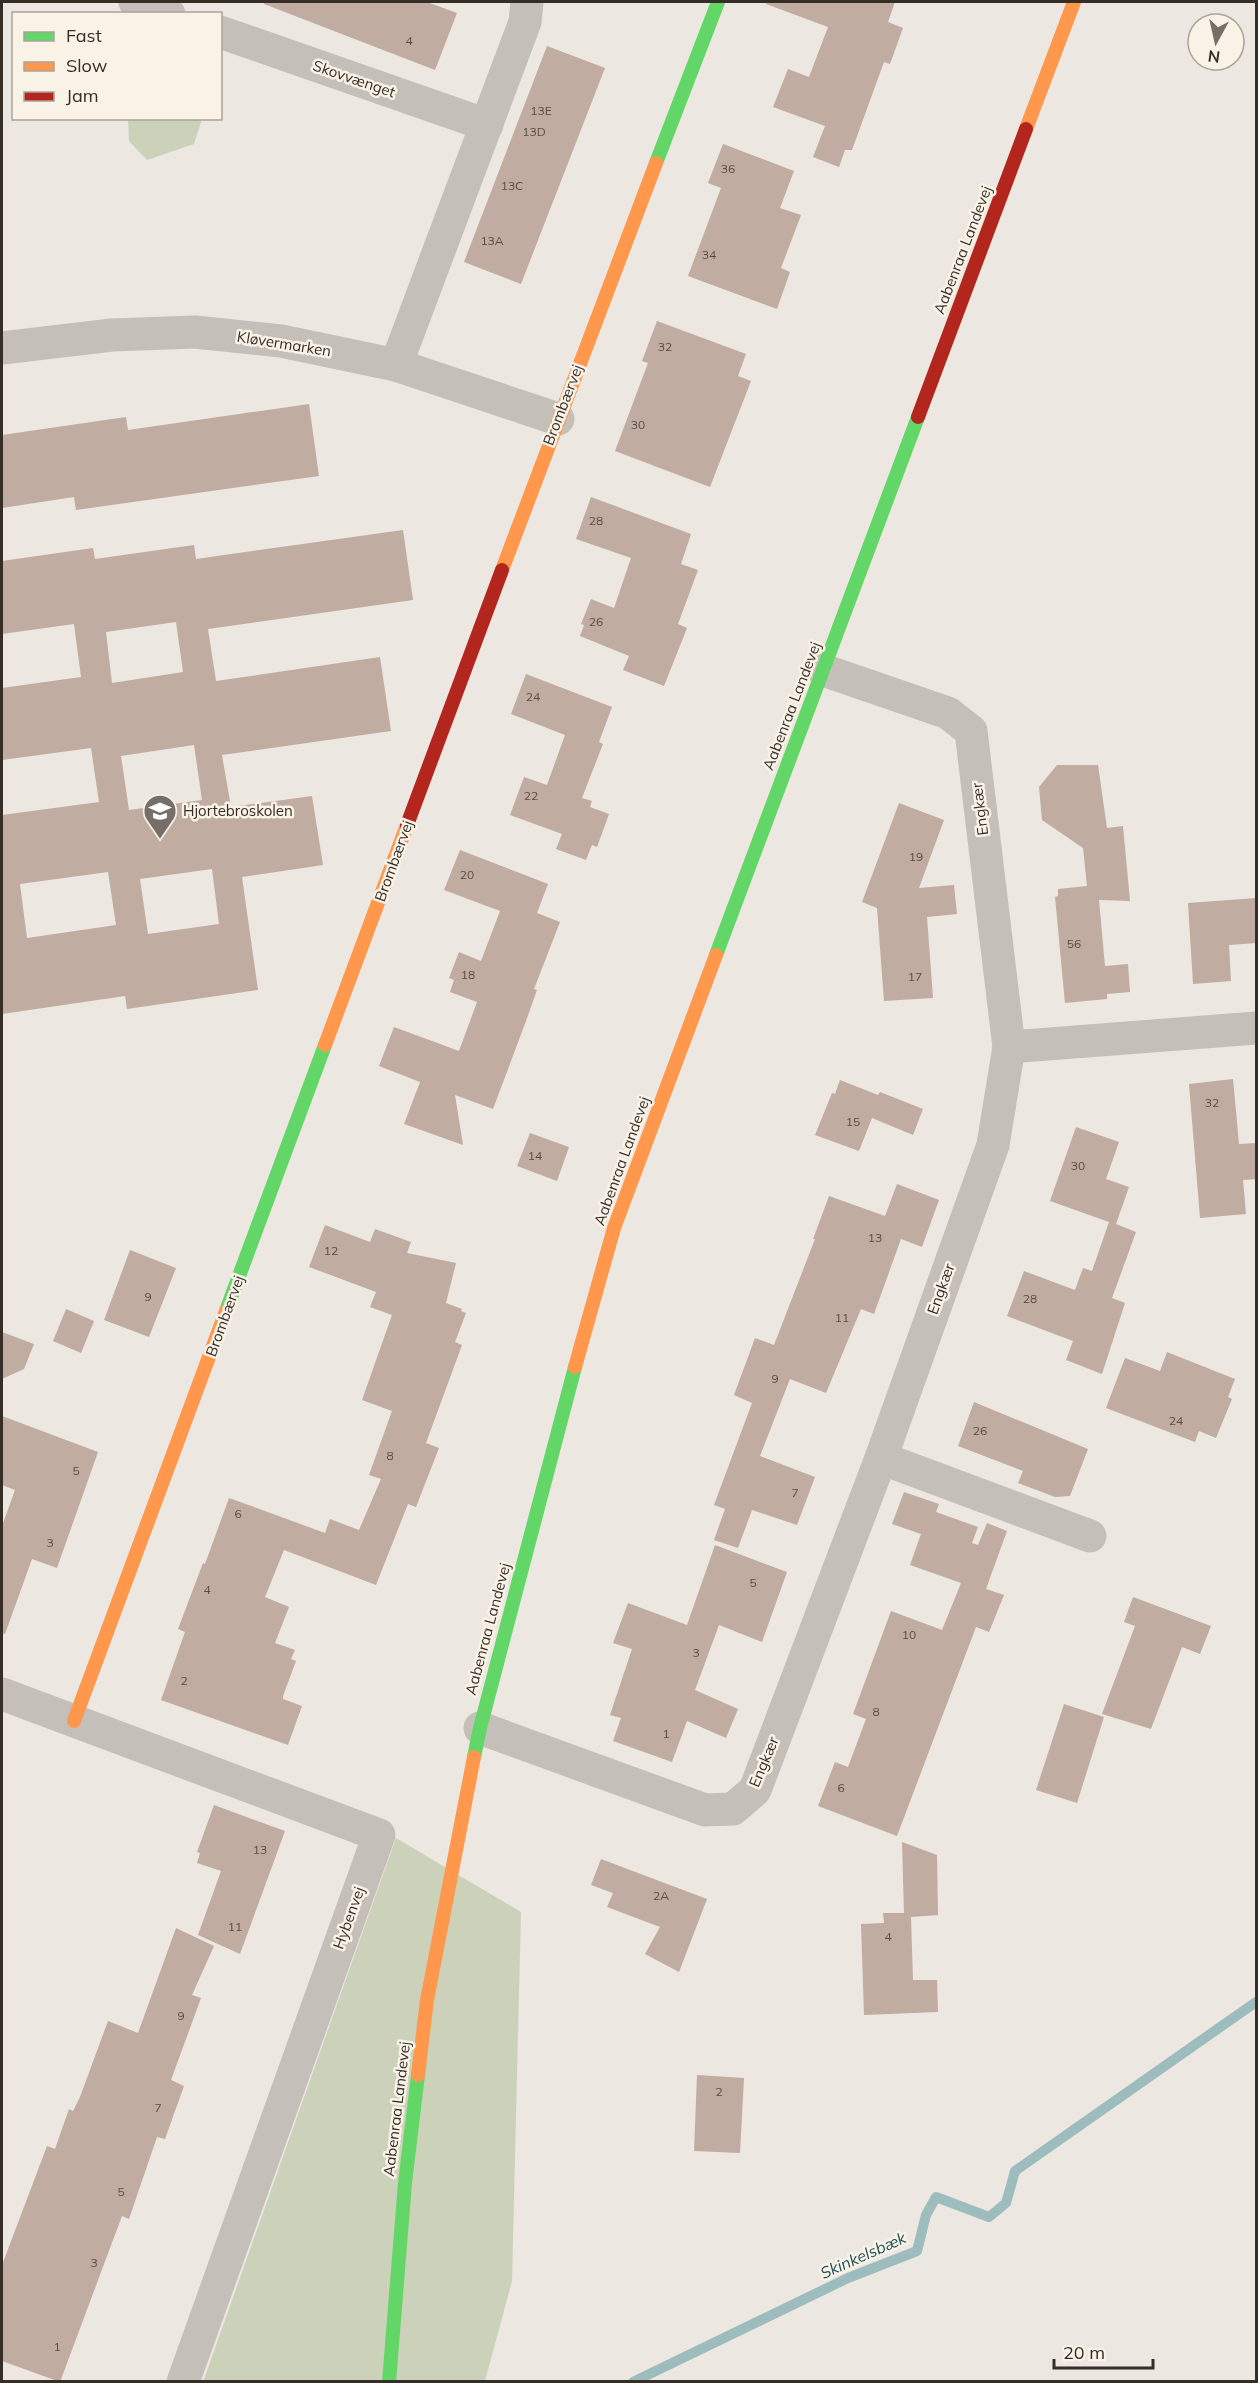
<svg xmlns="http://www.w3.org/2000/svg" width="1258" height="2383" viewBox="0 0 1258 2383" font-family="Mulish,sans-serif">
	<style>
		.green { fill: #ccd2ba }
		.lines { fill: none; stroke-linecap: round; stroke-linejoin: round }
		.stream { stroke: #9cbcbe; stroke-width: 10 }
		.building { fill: #c0aca1; fill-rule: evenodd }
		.street { stroke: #c5bfb9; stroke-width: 33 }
		.fast { stroke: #63d668; stroke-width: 14 }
		.slow { stroke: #ff974d; stroke-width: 14 }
		.jam { stroke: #b3261e; stroke-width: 14 }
		.labels { text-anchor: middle; stroke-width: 5; stroke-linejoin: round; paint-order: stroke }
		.number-label { font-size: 12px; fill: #584d46 }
		.street-label { font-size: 15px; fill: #362d27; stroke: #f9f2e7 }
		.poi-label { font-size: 15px; fill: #362d27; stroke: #f9f2e7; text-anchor: start }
		.water-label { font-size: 16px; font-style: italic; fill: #1d5057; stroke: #f9f2e7 }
	</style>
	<rect width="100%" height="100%" fill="#ece7e0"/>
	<g class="green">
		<path d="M 128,119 L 128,118 L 202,119 L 194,144 L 147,160 L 129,141 Z"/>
		<path d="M 396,1838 L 521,1912 L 512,2281 L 485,2381 L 203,2382 Z"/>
	</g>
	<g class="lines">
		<path class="stream" d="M 633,2382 L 848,2278 L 917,2251 L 926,2215 L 936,2197 L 989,2217 L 1006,2203 L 1015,2171 L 1256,2002"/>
	</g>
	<g class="building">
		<path d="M 264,2 L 427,2 L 457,13 L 435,70 L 264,4 Z"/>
		<path d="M 767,2 L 895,2 L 888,22 L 903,28 L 890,64 L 884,62 L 852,150 L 845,150 L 839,167 L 813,157 L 825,126 L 773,107 L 788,69 L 809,77 L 828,27 L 766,4 Z"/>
		<path d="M 547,46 L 605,68 L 521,284 L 464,262 Z"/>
		<path d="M 723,144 L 794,171 L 780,208 L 801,215 L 781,268 L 790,272 L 777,309 L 688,276 L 721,188 L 708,183 Z"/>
		<path d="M 657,321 L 746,354 L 738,376 L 751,381 L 710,487 L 615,451 L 648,363 L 642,361 Z"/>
		<path d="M 309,404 L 319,476 L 76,510 L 74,497 L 2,508 L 2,435 L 126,417 L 128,430 Z"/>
		<path d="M 591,497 L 691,534 L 681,564 L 698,570 L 678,624 L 687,628 L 664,686 L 623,670 L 629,656 L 580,636 L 584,625 L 581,624 L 591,599 L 614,608 L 631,558 L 576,539 Z"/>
		<path d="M 403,530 L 413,600 L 208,629 L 216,681 L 380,657 L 391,731 L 222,755 L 231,807 L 312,796 L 323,865 L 242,877 L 258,990 L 127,1009 L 125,996 L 2,1014 L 2,815 L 99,802 L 91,748 L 2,760 L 2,688 L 81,677 L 74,624 L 2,634 L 2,561 L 93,548 L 95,559 L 194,545 L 196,559 ZM 176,622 L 183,672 L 112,683 L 106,632 ZM 194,745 L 202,800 L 129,810 L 121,756 ZM 212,869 L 219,924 L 148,934 L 140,879 ZM 108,872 L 116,925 L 27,938 L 20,884 Z"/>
		<path d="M 526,674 L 612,707 L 599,742 L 603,744 L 582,798 L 592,801 L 590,807 L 609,814 L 597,847 L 592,845 L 586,860 L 556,849 L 562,834 L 510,815 L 524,777 L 547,785 L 565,735 L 511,714 Z"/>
		<path d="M 1057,765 L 1098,765 L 1107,828 L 1123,826 L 1130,901 L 1099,900 L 1105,966 L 1128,964 L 1130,992 L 1107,994 L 1107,999 L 1065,1003 L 1055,897 L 1058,896 L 1058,889 L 1087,886 L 1083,848 L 1042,820 L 1039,787 Z"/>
		<path d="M 899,803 L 944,820 L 919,888 L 954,885 L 957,914 L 927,917 L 933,998 L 884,1001 L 877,908 L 862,902 Z"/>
		<path d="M 460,850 L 548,884 L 537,913 L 560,922 L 534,989 L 537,990 L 526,1021 L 493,1109 L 455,1095 L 463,1145 L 404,1124 L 420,1082 L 379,1066 L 394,1027 L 459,1051 L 477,1002 L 450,992 L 454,980 L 449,978 L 459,952 L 481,961 L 500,911 L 444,890 Z"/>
		<path d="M 1257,898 L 1257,943 L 1229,945 L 1231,981 L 1193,984 L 1188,903 Z"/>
		<path d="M 1233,1079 L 1239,1144 L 1257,1143 L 1257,1179 L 1243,1180 L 1246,1214 L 1200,1218 L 1189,1084 Z"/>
		<path d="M 840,1080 L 878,1095 L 880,1092 L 923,1109 L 913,1135 L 872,1118 L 859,1151 L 815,1135 L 832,1093 L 835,1094 Z"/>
		<path d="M 1076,1127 L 1119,1142 L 1106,1179 L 1129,1187 L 1116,1224 L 1136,1232 L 1112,1298 L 1125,1303 L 1102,1374 L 1066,1360 L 1073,1341 L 1007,1316 L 1024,1271 L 1075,1290 L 1083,1268 L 1092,1271 L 1109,1222 L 1050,1201 Z"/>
		<path d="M 530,1133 L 569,1147 L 557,1181 L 517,1166 Z"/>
		<path d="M 897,1184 L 939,1200 L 922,1247 L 901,1239 L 874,1314 L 861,1309 L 826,1393 L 790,1379 L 760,1456 L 815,1477 L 797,1525 L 752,1510 L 738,1548 L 714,1540 L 725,1509 L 714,1505 L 752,1403 L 734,1395 L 755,1338 L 774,1345 L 815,1239 L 813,1239 L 829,1196 L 885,1216 Z"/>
		<path d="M 325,1225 L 370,1242 L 375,1229 L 411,1242 L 407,1253 L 456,1263 L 446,1303 L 462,1309 L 461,1311 L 466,1313 L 455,1342 L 462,1345 L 426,1443 L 439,1448 L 416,1507 L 408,1504 L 376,1585 L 284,1550 L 265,1597 L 289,1607 L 275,1643 L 295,1650 L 291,1659 L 296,1661 L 283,1696 L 283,1699 L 302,1706 L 288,1745 L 161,1700 L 185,1632 L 178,1629 L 203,1563 L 205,1564 L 229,1498 L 325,1533 L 330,1519 L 359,1530 L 381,1479 L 369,1475 L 392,1411 L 362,1400 L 392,1315 L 370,1307 L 376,1292 L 309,1267 Z"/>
		<path d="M 130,1250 L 176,1268 L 149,1337 L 104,1320 Z"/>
		<path d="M 66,1309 L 94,1321 L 81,1353 L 53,1341 Z"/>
		<path d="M 2,1332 L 34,1344 L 24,1369 L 2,1379 Z"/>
		<path d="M 1167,1352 L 1235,1379 L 1228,1397 L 1232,1399 L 1216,1438 L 1199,1431 L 1195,1442 L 1106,1408 L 1125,1358 L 1160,1371 Z"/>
		<path d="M 974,1402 L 1088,1449 L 1070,1496 L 1055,1497 L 1018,1483 L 1023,1471 L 958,1446 Z"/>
		<path d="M 2,1416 L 98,1452 L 57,1568 L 32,1559 L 5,1634 L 2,1633 L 2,1526 L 15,1490 L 2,1485 Z"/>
		<path d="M 904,1492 L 939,1504 L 936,1512 L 978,1527 L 972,1543 L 978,1545 L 987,1523 L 1007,1531 L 986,1589 L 1004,1595 L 989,1632 L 976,1627 L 897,1836 L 818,1806 L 835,1762 L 848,1767 L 866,1719 L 853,1714 L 891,1611 L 942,1630 L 961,1583 L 910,1565 L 921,1534 L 892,1524 Z"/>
		<path d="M 715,1545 L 787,1572 L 762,1642 L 719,1625 L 695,1690 L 738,1709 L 726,1738 L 687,1721 L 672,1762 L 613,1741 L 621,1718 L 610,1715 L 632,1649 L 613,1643 L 628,1603 L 687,1625 Z"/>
		<path d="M 1133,1597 L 1211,1626 L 1200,1654 L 1182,1647 L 1151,1729 L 1102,1714 L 1135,1626 L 1124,1622 Z"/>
		<path d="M 1064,1704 L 1104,1717 L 1077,1803 L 1036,1790 Z"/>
		<path d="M 214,1805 L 285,1831 L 240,1954 L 198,1935 L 221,1871 L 197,1863 L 200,1853 L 197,1852 Z"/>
		<path d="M 902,1842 L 937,1855 L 938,1915 L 911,1917 L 913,1980 L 937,1980 L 938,2012 L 864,2015 L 861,1924 L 884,1923 L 883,1913 L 904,1913 Z"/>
		<path d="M 601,1859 L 707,1899 L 679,1972 L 645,1954 L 660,1927 L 607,1907 L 613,1893 L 591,1885 Z"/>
		<path d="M 176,1928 L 214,1946 L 192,1995 L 201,1998 L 171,2080 L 184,2086 L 165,2139 L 157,2137 L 129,2219 L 122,2216 L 60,2382 L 2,2361 L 2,2265 L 47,2146 L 55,2149 L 69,2109 L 73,2111 L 80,2097 L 108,2021 L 138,2033 Z"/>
		<path d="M 697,2075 L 744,2078 L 740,2153 L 694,2151 Z"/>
	</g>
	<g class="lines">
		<g class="street">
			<path d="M 135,2 L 169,14"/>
			<path d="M 220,32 L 487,125"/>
			<path d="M 2,348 L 112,335 L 195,332 L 281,341 L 396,365 L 558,419"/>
			<path d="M 396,365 L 525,22 L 527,2"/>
			<path d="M 1009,1047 L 1256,1028"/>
			<path d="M 881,1458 L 1090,1536"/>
			<path d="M 2,1694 L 379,1835 L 183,2382"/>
			<path d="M 480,1728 L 705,1810 L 733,1809 L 755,1790 L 881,1458 L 993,1145 L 1009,1047 L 971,731 L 948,713 L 823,670"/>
		</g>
		<g class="fast">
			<path d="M 656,163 L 718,2"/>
			<path d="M 716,955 L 918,417"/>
			<path d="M 226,1311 L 325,1045"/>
			<path d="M 474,1757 L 480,1728 L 575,1367"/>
			<path d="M 389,2382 L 405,2183 L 418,2075"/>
		</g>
		<g class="slow">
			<path d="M 1026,129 L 1074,2"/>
			<path d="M 502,570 L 656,163"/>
			<path d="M 325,1045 L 407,825"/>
			<path d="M 575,1367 L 614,1228 L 716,955"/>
			<path d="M 74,1721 L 226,1311"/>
			<path d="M 418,2075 L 427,2000 L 474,1757"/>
		</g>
		<g class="jam">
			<path d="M 918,417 L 1026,129"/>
			<path d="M 407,825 L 502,570"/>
		</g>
	</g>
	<defs>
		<g id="school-pin" transform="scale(1.725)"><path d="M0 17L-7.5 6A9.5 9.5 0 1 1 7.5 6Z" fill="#766e68" stroke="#f9f2e7"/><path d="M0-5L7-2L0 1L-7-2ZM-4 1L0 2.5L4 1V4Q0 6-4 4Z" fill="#fff"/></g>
	</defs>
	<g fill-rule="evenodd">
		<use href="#school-pin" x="160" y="811"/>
	</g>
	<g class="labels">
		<g class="number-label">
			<text x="409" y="45">4</text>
			<text x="541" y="115">13E</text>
			<text x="534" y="136">13D</text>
			<text x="728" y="173">36</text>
			<text x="512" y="190">13C</text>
			<text x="492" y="245">13A</text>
			<text x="709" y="259">34</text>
			<text x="665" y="351">32</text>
			<text x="638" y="429">30</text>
			<text x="596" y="525">28</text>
			<text x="596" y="626">26</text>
			<text x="533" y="701">24</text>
			<text x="531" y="800">22</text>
			<text x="916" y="861">19</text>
			<text x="467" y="879">20</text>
			<text x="1074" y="948">56</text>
			<text x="468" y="979">18</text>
			<text x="915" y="981">17</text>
			<text x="1212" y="1107">32</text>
			<text x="853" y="1126">15</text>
			<text x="535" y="1160">14</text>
			<text x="1078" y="1170">30</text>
			<text x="875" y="1242">13</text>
			<text x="331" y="1255">12</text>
			<text x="148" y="1301">9</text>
			<text x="1030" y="1303">28</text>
			<text x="842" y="1322">11</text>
			<text x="775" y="1383">9</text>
			<text x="1176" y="1425">24</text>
			<text x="980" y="1435">26</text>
			<text x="390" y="1460">8</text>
			<text x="76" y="1475">5</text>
			<text x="795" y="1497">7</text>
			<text x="238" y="1518">6</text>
			<text x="50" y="1547">3</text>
			<text x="753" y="1587">5</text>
			<text x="207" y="1594">4</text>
			<text x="909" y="1639">10</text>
			<text x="696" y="1657">3</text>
			<text x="184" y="1685">2</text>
			<text x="876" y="1716">8</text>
			<text x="666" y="1738">1</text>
			<text x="841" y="1792">6</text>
			<text x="260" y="1854">13</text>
			<text x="661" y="1900">2A</text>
			<text x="235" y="1931">11</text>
			<text x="888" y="1941">4</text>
			<text x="181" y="2020">9</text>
			<text x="719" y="2096">2</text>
			<text x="158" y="2112">7</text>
			<text x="121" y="2196">5</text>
			<text x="94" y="2267">3</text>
			<text x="57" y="2351">1</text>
		</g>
		<g class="street-label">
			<text transform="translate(354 79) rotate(19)" y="5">Skovvænget</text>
			<text transform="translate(963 250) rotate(-69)" y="5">Aabenraa Landevej</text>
			<text transform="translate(284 344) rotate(9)" y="5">Kløvermarken</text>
			<text transform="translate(563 405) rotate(-69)" y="5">Brombærvej</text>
			<text transform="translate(792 706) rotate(-69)" y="5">Aabenraa Landevej</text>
			<text transform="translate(980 809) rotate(-97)" y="5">Engkær</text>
			<text transform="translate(394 861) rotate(-70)" y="5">Brombærvej</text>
			<text transform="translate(622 1161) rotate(-70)" y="5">Aabenraa Landevej</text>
			<text transform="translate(941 1289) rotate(-70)" y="5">Engkær</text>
			<text transform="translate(225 1316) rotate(-70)" y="5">Brombærvej</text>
			<text transform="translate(488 1629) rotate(-75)" y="5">Aabenraa Landevej</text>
			<text transform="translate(764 1762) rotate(-67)" y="5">Engkær</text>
			<text transform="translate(349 1918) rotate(-70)" y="5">Hybenvej</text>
			<text transform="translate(397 2109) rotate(-83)" y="5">Aabenraa Landevej</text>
		</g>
		<g class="poi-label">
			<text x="183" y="816">Hjortebroskolen</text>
		</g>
		<g class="water-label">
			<text transform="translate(863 2255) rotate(-24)" y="6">Skinkelsbæk</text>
		</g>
	</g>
	<rect width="1258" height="2383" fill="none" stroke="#362d27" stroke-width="6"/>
	<rect x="12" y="12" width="210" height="108" fill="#f9f2e7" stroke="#aba39a" stroke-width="1.5"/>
	<rect x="24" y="32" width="30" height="9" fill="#63d668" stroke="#aba39a" stroke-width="1.5"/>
	<text x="66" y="42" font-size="18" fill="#362d27">Fast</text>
	<rect x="24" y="62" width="30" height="9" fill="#ff974d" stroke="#aba39a" stroke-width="1.5"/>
	<text x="66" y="72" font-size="18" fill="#362d27">Slow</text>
	<rect x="24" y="92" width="30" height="9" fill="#b3261e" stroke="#aba39a" stroke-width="1.5"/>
	<text x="66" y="102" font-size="18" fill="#362d27">Jam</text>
	<g transform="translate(1216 42) rotate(188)"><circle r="28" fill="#f9f2e7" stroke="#aba39a" stroke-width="1.5"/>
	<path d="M0-4.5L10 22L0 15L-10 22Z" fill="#766e68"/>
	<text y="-9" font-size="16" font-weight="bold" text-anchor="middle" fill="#362d27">N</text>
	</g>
	<path d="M1054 2359v9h99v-9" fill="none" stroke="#362d27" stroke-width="3"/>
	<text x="1063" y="2359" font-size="18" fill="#362d27" stroke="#f9f2e7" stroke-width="4.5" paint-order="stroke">20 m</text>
</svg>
